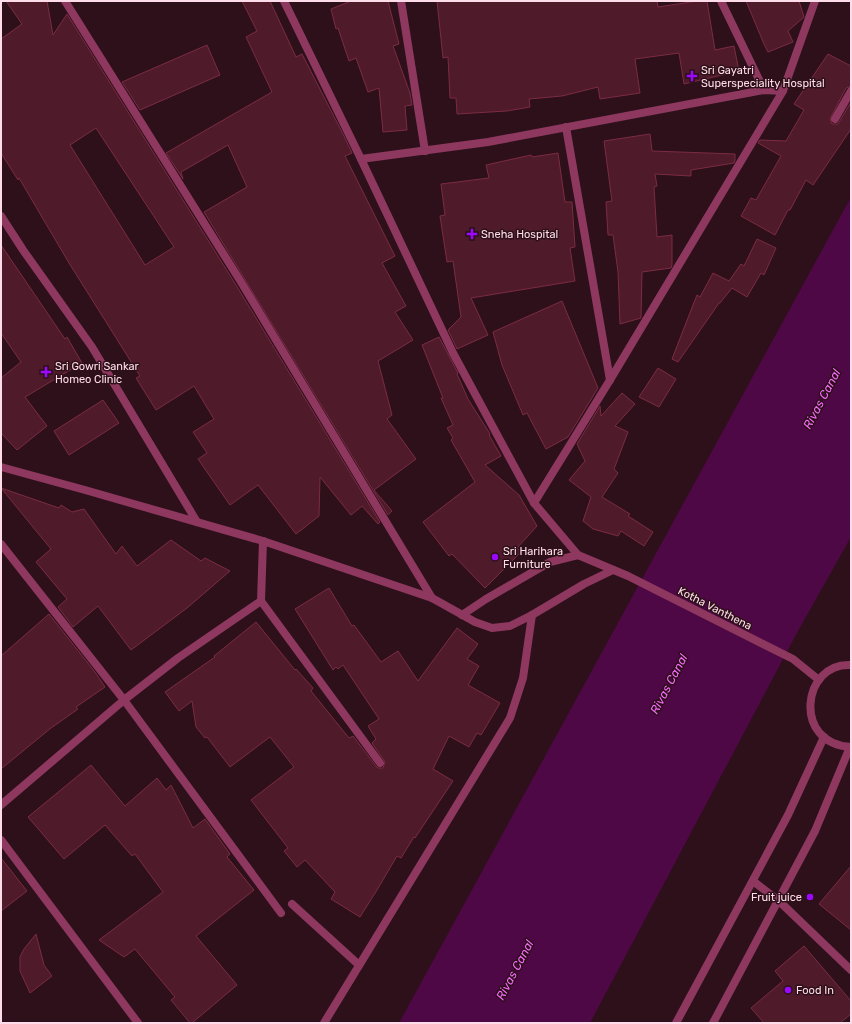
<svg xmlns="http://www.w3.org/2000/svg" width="852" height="1024" viewBox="0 0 852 1024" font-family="Rubik,sans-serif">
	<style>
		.water { fill: #4e0845 }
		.building { fill: #4f1b2a; stroke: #7c2b44; fill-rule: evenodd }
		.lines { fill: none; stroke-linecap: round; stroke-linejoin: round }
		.minor { stroke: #8e3860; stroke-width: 8 }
		.tertiary { stroke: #8e3860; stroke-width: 8 }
		.poi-dot { fill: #9c08ff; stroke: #2d1019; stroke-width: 1.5 }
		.labels { text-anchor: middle; stroke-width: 3; stroke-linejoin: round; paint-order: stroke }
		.poi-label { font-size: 11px; fill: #ffdce9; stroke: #2d1019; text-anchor: start }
		.street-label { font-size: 11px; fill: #ffdce9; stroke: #2d1019 }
		.water-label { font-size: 12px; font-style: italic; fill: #f96aff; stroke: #2d1019 }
	</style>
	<rect width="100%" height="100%" fill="#2d1019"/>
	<path class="water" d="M 851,197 L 851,537 L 798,631 L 590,1023 L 399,1023 Z"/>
	<g class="building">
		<path d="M 6,1 L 47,1 L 53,35 L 67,14 L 236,285 L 380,522 L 378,524 L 362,506 L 351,515 L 320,477 L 319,516 L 296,534 L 258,485 L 230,505 L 198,459 L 207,453 L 193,432 L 214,419 L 194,386 L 156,410 L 136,378 L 140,376 L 69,263 L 19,178 L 18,180 L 1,153 L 1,39 L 22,24 ZM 96,128 L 174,247 L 145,265 L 70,145 Z"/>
		<path d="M 242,1 L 270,1 L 296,57 L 302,54 L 344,136 L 352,153 L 345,156 L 395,256 L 382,263 L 406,306 L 395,312 L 413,340 L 378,361 L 392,415 L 387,419 L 416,459 L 374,490 L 392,511 L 388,515 L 204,212 L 247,187 L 228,145 L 181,172 L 183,179 L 166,153 L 272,92 L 246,37 L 257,31 Z"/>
		<path d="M 351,1 L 388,1 L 399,44 L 393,46 L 410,93 L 412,105 L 405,106 L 407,130 L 383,132 L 379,88 L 368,92 L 356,58 L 349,61 L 338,28 L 336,29 L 331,9 Z"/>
		<path d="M 437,1 L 657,1 L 658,7 L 697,1 L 707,1 L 715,50 L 734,46 L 739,71 L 684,84 L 679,53 L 635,59 L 640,93 L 600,99 L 598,87 L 562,96 L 529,99 L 530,107 L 507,111 L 457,114 L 456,98 L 450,98 L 448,57 L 443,58 Z"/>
		<path d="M 746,1 L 799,1 L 804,17 L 788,31 L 793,42 L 768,52 L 764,44 Z"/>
		<path d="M 207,45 L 220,75 L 140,110 L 122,82 Z"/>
		<path d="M 828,54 L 851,66 L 851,86 L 846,88 L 830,119 L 832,124 L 838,124 L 851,102 L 851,129 L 813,185 L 806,180 L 790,210 L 788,210 L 775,235 L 741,216 L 751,198 L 756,200 L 781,156 L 758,143 L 760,140 L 786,141 L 804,110 L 794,104 Z"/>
		<path d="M 650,134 L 652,151 L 735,154 L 735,160 L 734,163 L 691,170 L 691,176 L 655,174 L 657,186 L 654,187 L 657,237 L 672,235 L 672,265 L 671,268 L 642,272 L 641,317 L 641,318 L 620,324 L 618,272 L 613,235 L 608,235 L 606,202 L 612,201 L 604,141 Z"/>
		<path d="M 558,153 L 565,202 L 572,202 L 575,247 L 570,248 L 575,281 L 471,298 L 488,335 L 457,349 L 448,330 L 461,317 L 453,261 L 447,262 L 440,216 L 445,215 L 441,184 L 489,178 L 486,165 L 531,155 L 532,157 Z"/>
		<path d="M 757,239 L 776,248 L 764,275 L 761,273 L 747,297 L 732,288 L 720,303 L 719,303 L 678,362 L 672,359 L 693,305 L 697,295 L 700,297 L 713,273 L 729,281 L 741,264 L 744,266 Z"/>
		<path d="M 1,245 L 65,339 L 67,337 L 82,363 L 25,397 L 47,426 L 17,450 L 1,433 L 1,378 L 21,362 L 1,333 Z"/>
		<path d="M 562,301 L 598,388 L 568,437 L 546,449 L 527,413 L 523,415 L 502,365 L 493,332 Z"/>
		<path d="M 439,337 L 458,373 L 457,374 L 468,399 L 490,434 L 489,435 L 501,456 L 485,465 L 519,495 L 537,526 L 517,548 L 521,552 L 485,588 L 452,554 L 449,556 L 423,522 L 475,482 L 451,440 L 453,438 L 447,428 L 453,425 L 441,398 L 443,398 L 422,345 Z"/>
		<path d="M 658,368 L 676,379 L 659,407 L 639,397 Z"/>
		<path d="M 622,393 L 635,404 L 615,426 L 628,432 L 614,469 L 618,473 L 602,497 L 630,514 L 628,516 L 653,532 L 644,546 L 621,531 L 618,536 L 593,529 L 583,521 L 591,497 L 569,480 L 585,461 L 577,444 L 600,406 L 601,416 Z"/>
		<path d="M 103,400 L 119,423 L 69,455 L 54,431 Z"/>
		<path d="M 1,488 L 59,508 L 61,505 L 72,512 L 84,509 L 116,554 L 122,546 L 137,566 L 171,540 L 201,561 L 205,558 L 230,571 L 187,608 L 131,650 L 98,606 L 73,627 L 58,607 L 67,599 L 36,562 L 51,549 Z"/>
		<path d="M 329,588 L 352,626 L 354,625 L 381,662 L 398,651 L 418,681 L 457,628 L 478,644 L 467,659 L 479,666 L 468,685 L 500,703 L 481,735 L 477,733 L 469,747 L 449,736 L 433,769 L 453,781 L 415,838 L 414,837 L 401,858 L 397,856 L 377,890 L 360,917 L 331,899 L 335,892 L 305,860 L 297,867 L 284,851 L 288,848 L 251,800 L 294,767 L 270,737 L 230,767 L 207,737 L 205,738 L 196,727 L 192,701 L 179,711 L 165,692 L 215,657 L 214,656 L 256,622 L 295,670 L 296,669 L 313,688 L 311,691 L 349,738 L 353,736 L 376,766 L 378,768 L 383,768 L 385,762 L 372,743 L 376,739 L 368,726 L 379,719 L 343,665 L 338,669 L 336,667 L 333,670 L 295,609 Z"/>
		<path d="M 49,614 L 95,672 L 105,687 L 76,707 L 78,709 L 51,728 L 1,769 L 1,656 Z"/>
		<path d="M 91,765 L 125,806 L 157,778 L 166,790 L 171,785 L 193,828 L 205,819 L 230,854 L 227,857 L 254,890 L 196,936 L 237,985 L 192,1023 L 190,1023 L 171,1000 L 175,997 L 135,949 L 124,957 L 99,940 L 163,892 L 135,854 L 132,856 L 105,825 L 64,859 L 28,817 Z"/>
		<path d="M 1,858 L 27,891 L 1,911 Z"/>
		<path d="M 851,866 L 851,930 L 819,904 Z"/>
		<path d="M 36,934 L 44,965 L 52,976 L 30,993 L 20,971 L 20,957 L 24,949 Z"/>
		<path d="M 804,946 L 851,1001 L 851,1014 L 840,1023 L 764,1023 L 751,1008 L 783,981 L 775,971 Z"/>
	</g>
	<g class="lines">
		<g class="minor">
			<path d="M 65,1 L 241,282 L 432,598"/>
			<path d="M 284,1 L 361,159 L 488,142 L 764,90 L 783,91 L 610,380 L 534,503 L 578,555"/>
			<path d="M 401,1 L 425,151"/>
			<path d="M 721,1 L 764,90"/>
			<path d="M 783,91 L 815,1"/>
			<path d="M 835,119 L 851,91"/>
			<path d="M 566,127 L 610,380"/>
			<path d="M 361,159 L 453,353 L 534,503"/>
			<path d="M 1,216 L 23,250 L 92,347 L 197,522"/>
			<path d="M 1,544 L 124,700 L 281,913"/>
			<path d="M 261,601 L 380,763"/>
			<path d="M 1,805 L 124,700 L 178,658 L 261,601 L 263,541"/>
			<path d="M 1,840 L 138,1023"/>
			<path d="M 292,904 L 359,965"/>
			<path d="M 324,1023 L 510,718 L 523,678 L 532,615"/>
		</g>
		<g class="tertiary">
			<path d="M 1,467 L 85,490 L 263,541 L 432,598 L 475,622 L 492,628 L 510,626 L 532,615 L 584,584 L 613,570"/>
			<path d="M 462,615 L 486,599 L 550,562 L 578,555 L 628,576 L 793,659 L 819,680"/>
			<path d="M 851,665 C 802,662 792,744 851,747"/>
			<path d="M 753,881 L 779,901 L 851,970"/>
			<path d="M 676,1023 L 788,815 L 824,737"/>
			<path d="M 713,1023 L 815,831 L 850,747"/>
		</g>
	</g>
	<g class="poi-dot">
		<path d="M690 70h4v4h4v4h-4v4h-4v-4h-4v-4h4z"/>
		<path d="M470 228h4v4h4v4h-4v4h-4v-4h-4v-4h4z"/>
		<path d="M44 366h4v4h4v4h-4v4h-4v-4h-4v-4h4z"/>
		<circle cx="495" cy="557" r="4"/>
		<circle cx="810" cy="897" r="4"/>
		<circle cx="788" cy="990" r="4"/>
	</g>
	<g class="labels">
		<g class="poi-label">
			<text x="701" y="74">Sri Gayatri<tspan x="701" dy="13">Superspeciality Hospital</tspan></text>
			<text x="481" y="238">Sneha Hospital</text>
			<text x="55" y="370">Sri Gowri Sankar<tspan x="55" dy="13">Homeo Clinic</tspan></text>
			<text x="503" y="555">Sri Harihara<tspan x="503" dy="13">Furniture</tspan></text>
			<text x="802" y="901" text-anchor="end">Fruit juice</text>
			<text x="796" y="994">Food In</text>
		</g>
		<g class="street-label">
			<text transform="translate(715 608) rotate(27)" y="4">Kotha Vanthena</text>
		</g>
		<g class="water-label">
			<text transform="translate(822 399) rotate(-62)" y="4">Rivas Canal</text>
			<text transform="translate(669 684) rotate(-62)" y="4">Rivas Canal</text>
			<text transform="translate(515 970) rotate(-62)" y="4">Rivas Canal</text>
		</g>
	</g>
	<rect width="852" height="1024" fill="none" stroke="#ffdce9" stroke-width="4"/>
</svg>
